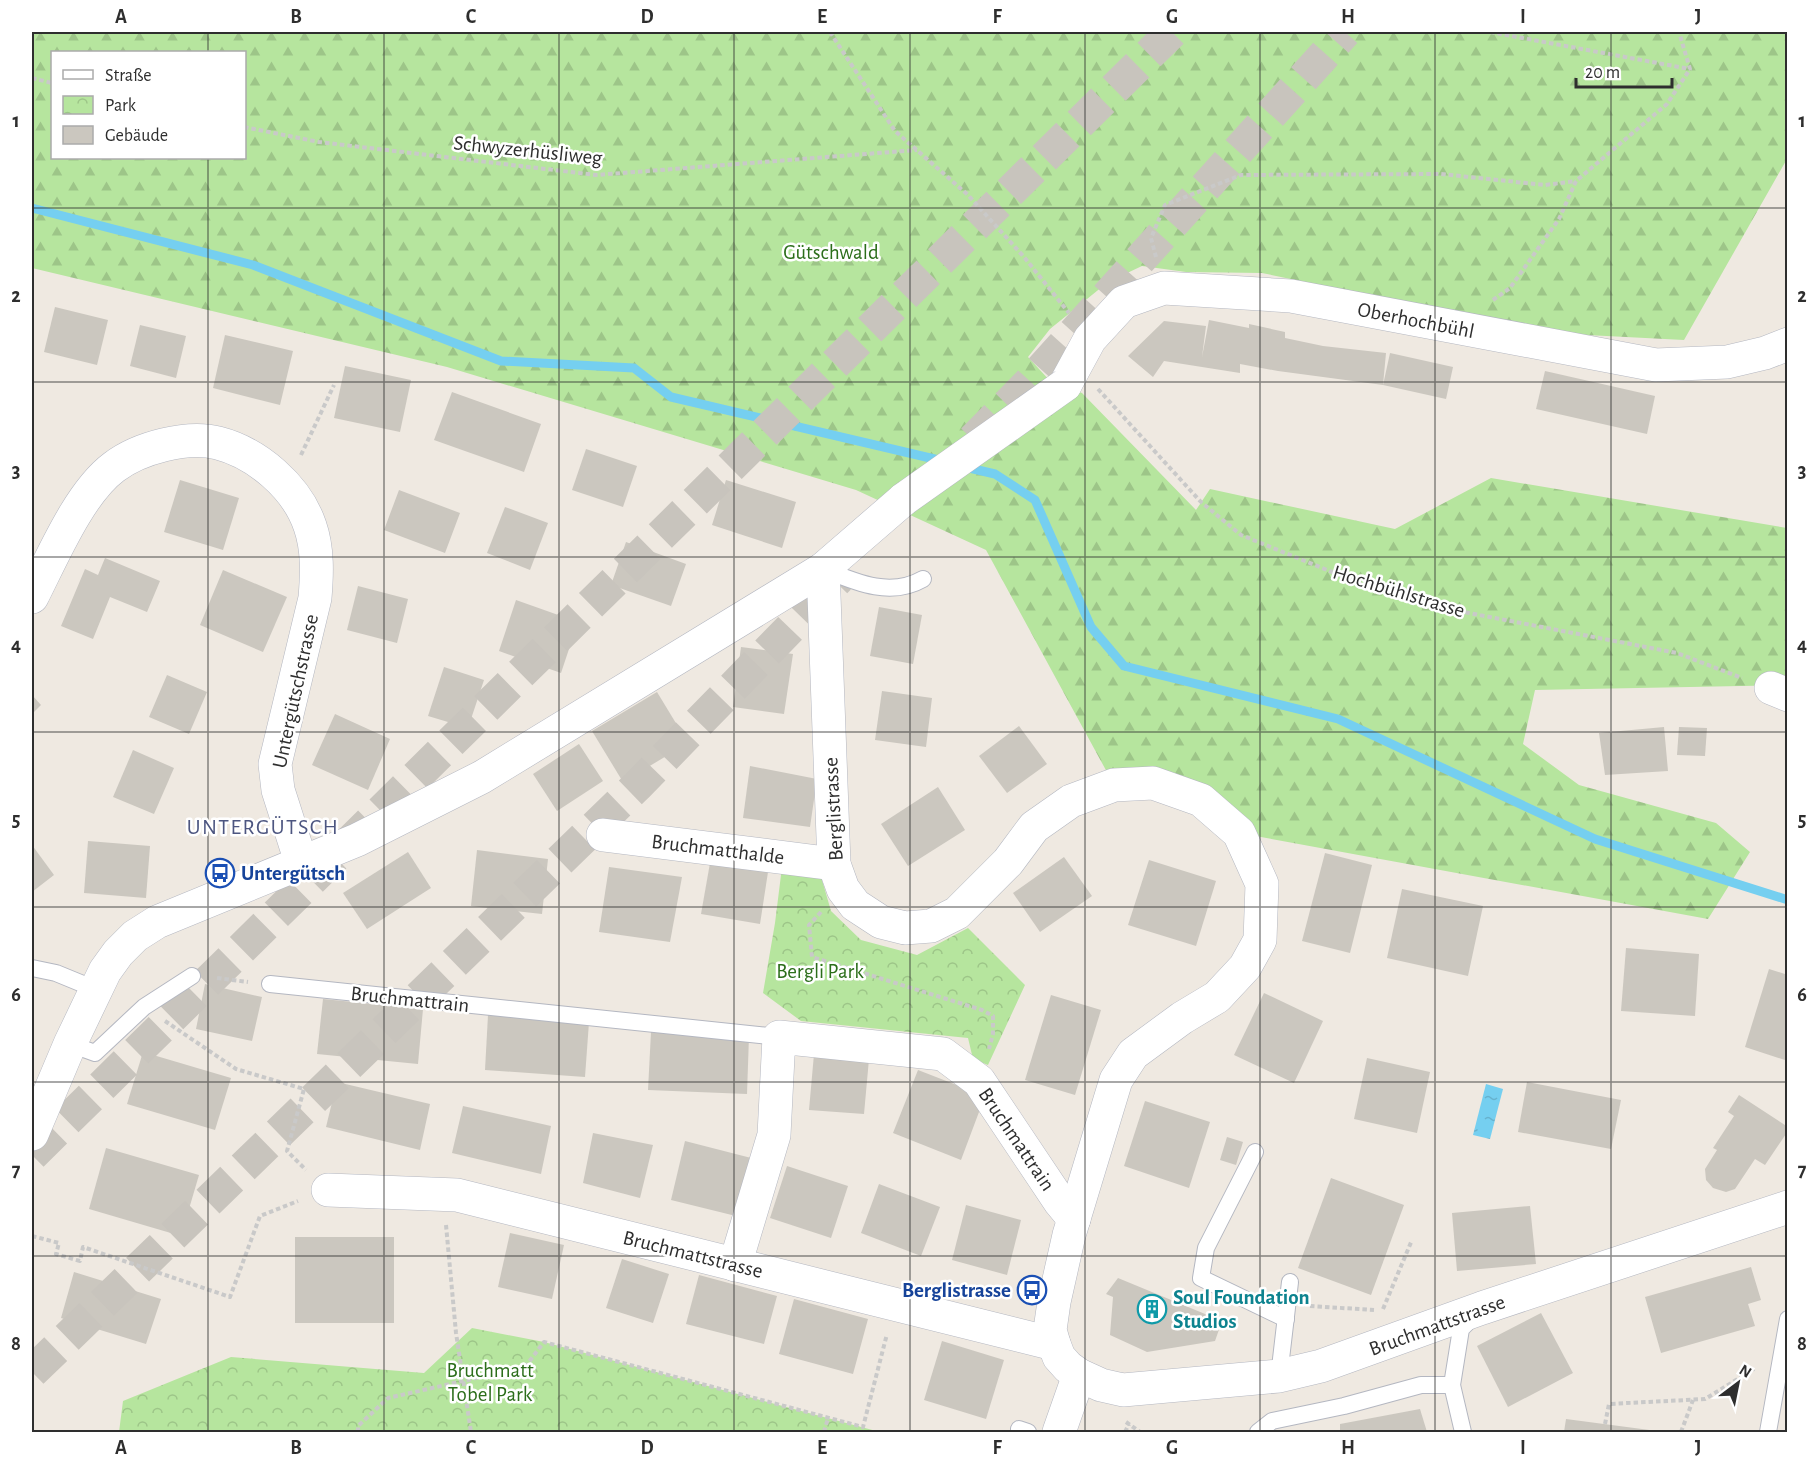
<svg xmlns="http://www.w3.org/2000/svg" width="1819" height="1464" viewBox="0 0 1819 1464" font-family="'Alegreya Sans',sans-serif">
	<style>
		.forest { fill: url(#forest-firs); fill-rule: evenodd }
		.park { fill: url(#park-crowns) }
		.water { fill: url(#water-ripples) }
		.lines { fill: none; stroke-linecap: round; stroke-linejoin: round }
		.stream { stroke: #75cff0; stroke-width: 9 }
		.building { fill: #cbc7bf }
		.highway-tunnel { stroke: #c8c4bd; stroke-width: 33; stroke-dasharray: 33 16; stroke-linecap: butt }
		.lane-casing { stroke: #b4b7c1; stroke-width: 18 }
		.street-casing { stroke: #b4b7c1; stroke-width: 34 }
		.path { stroke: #c9c9c9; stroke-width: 4; stroke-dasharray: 4.5 3; stroke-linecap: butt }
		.lane { stroke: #fff; stroke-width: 16 }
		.street { stroke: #fff; stroke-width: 33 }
		.street-bridge-casing { stroke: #b4b7c1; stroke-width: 34; stroke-linecap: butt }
		.street-bridge { stroke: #fff; stroke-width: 33 }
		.grid { fill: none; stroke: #2e2e2e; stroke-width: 1.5; stroke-opacity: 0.55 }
		.labels { text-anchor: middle; stroke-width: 5; stroke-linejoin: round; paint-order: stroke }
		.street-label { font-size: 21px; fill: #2e2e2e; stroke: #fff }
		.park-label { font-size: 21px; fill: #2c6e1b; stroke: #fff }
		.transit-label { font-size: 21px; font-weight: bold; fill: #164399; stroke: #fff; text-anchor: start }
		.culture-label { font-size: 21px; font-weight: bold; fill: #0d838f; stroke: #fff; text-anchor: start }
		.neighbourhood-label { font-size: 22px; letter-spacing: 1.5px; fill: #4d5680; stroke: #fff }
		.neatline { fill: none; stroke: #2e2e2e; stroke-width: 2 }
		.grid-label { font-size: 20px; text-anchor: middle; font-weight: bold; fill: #2e2e2e }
	</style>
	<defs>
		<pattern id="forest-firs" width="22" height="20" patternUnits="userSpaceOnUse" patternTransform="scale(1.5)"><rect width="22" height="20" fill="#b6e59e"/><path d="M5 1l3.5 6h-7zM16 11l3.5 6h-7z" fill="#9dc588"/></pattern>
		<pattern id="park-crowns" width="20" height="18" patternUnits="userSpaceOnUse" patternTransform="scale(1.5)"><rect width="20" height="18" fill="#b6e59e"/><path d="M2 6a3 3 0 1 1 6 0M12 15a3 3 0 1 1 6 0" fill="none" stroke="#9dc588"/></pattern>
		<pattern id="water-ripples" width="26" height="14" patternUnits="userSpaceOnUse" patternTransform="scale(1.5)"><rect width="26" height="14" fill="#75cff0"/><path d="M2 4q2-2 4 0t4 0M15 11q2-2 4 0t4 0" fill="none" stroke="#66b2ce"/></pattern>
	</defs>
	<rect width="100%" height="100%" fill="#efe9e1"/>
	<path class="forest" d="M 32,32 L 1787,32 L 1787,159 L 1684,340 L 1454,328 L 1407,303 L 1262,273 L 1186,272 L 1142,266 L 1108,282 L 1050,329 L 1028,357 L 1051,382 L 1082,393 L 1196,510 L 1210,489 L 1395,529 L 1491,478 L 1787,528 L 1787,685 L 1535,690 L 1523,744 L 1579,785 L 1716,823 L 1750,852 L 1708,919 L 1239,833 L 1200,800 L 1114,785 L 986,550 L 856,490 L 447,367 L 32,268 ZM 52,52 L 244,52 L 244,158 L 52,158 Z"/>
	<g class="park">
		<path d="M 782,867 L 820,873 L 831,911 L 861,940 L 917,955 L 968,928 L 1025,985 L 988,1065 L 973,1059 L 968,1038 L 801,1021 L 763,993 L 775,923 Z"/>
		<path d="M 472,1328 L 544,1342 L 880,1432 L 119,1432 L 123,1401 L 231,1357 L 424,1373 Z"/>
	</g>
	<path class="water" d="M 1486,1084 L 1503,1089 L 1490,1139 L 1473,1135 Z"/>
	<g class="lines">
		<g class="stream">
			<path d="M 32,208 L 253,265 L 501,361 L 634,368 L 671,397 L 943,461"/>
			<path d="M 965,467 L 995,474 L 1035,500 L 1091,627 L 1124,666 L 1338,719 L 1595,839 L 1788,900"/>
		</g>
	</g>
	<g class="building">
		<path d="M 55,307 L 108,320 L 97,365 L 44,352 Z"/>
		<path d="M 1209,320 L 1249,328 L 1249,324 L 1285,332 L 1285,338 L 1323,346 L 1386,353 L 1383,385 L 1278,371 L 1240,364 L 1240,373 L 1164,361 L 1153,377 L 1128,356 L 1164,321 L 1206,326 L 1202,357 Z"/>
		<path d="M 140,325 L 186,336 L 176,378 L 130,366 Z"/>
		<path d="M 225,335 L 293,351 L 280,405 L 213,388 Z"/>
		<path d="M 1390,353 L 1453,367 L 1446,399 L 1383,385 Z"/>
		<path d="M 345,366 L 411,380 L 400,432 L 334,418 Z"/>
		<path d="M 1545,371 L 1655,396 L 1647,434 L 1536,409 Z"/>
		<path d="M 452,392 L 541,424 L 524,472 L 434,440 Z"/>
		<path d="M 586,449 L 637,466 L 623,507 L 572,490 Z"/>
		<path d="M 180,480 L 239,498 L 223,550 L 164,532 Z"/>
		<path d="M 726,480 L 796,502 L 782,548 L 712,525 Z"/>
		<path d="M 399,490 L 460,513 L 445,553 L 384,530 Z"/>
		<path d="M 505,507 L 548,523 L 530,570 L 487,553 Z"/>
		<path d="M 626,542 L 686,564 L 671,606 L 611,585 Z"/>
		<path d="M 105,558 L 160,581 L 147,612 L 110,597 L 93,639 L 61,626 L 85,569 L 98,575 Z"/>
		<path d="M 223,570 L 287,597 L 263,652 L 200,625 Z"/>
		<path d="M 358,586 L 408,599 L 397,643 L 347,630 Z"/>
		<path d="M 516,600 L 578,622 L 561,673 L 499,651 Z"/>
		<path d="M 879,607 L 922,615 L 913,664 L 870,656 Z"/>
		<path d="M 741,647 L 793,654 L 784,714 L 733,707 Z"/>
		<path d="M 444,667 L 484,680 L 468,728 L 428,716 Z"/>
		<path d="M 167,675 L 207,692 L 189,734 L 149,717 Z"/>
		<path d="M 882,691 L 932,698 L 926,747 L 875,740 Z"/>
		<path d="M 657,692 L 688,743 L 623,782 L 592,731 Z"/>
		<path d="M 32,695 L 41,705 L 32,714 Z"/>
		<path d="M 335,714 L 390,739 L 368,790 L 312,765 Z"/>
		<path d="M 1019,726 L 1047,764 L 1007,793 L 979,756 Z"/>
		<path d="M 1664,727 L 1668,771 L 1605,775 L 1599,733 Z"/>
		<path d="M 1679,727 L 1707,728 L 1705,756 L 1677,755 Z"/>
		<path d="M 579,744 L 603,781 L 557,811 L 533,774 Z"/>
		<path d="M 133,750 L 174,768 L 154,814 L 113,797 Z"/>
		<path d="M 750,766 L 817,779 L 810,827 L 743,818 Z"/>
		<path d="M 938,787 L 965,830 L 908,866 L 881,824 Z"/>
		<path d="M 88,841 L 150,846 L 146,898 L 84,893 Z"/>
		<path d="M 32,845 L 54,875 L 32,892 Z"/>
		<path d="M 477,850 L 548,859 L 542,914 L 471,906 Z"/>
		<path d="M 408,852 L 431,888 L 367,929 L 343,893 Z"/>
		<path d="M 1325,853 L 1372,865 L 1350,953 L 1302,941 Z"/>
		<path d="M 1064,857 L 1092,896 L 1040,932 L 1013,893 Z"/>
		<path d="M 1149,860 L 1216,881 L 1196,946 L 1128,925 Z"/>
		<path d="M 710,863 L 768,872 L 760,924 L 701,914 Z"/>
		<path d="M 609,867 L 682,877 L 670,942 L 599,932 Z"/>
		<path d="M 1402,889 L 1483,906 L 1468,976 L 1387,958 Z"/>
		<path d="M 1626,948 L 1699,954 L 1695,1016 L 1621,1011 Z"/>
		<path d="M 1769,969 L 1788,975 L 1788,1061 L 1745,1047 Z"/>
		<path d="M 205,984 L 262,997 L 252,1041 L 196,1029 Z"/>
		<path d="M 1264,993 L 1323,1021 L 1294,1083 L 1234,1055 Z"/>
		<path d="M 1051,995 L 1101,1010 L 1075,1095 L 1025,1080 Z"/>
		<path d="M 323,999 L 423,1009 L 418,1064 L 317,1054 Z"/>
		<path d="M 488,1015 L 589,1022 L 585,1077 L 485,1070 Z"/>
		<path d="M 651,1032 L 749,1036 L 747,1094 L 648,1090 Z"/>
		<path d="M 143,1052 L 231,1078 L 215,1130 L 127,1104 Z"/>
		<path d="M 814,1054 L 869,1059 L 864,1114 L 809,1110 Z"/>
		<path d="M 1367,1058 L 1430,1072 L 1417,1133 L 1354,1119 Z"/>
		<path d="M 918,1070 L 985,1096 L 961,1160 L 893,1133 Z"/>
		<path d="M 337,1082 L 430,1104 L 420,1150 L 326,1127 Z"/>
		<path d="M 1527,1082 L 1621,1100 L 1611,1149 L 1518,1132 Z"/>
		<path d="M 1739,1095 L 1788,1127 L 1788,1131 L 1765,1165 L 1755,1159 L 1735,1189 L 1726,1192 L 1713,1188 L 1706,1180 L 1705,1169 L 1717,1150 L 1713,1148 L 1734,1116 L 1728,1112 Z"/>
		<path d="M 1145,1101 L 1210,1122 L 1189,1188 L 1124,1166 Z"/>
		<path d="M 463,1106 L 551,1126 L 541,1174 L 452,1153 Z"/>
		<path d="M 593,1133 L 653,1145 L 640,1198 L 583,1183 Z"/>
		<path d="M 1227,1137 L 1243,1142 L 1236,1165 L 1220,1160 Z"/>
		<path d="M 685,1141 L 759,1160 L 744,1218 L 671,1200 Z"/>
		<path d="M 106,1148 L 199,1175 L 181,1236 L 89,1209 Z"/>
		<path d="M 787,1166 L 848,1186 L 831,1238 L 770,1218 Z"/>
		<path d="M 1331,1178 L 1404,1205 L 1371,1295 L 1298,1268 Z"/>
		<path d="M 879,1184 L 940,1207 L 921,1256 L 861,1233 Z"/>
		<path d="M 966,1205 L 1021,1220 L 1007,1275 L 952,1260 Z"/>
		<path d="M 1530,1206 L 1536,1264 L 1457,1271 L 1452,1213 Z"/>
		<path d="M 510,1233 L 564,1245 L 552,1299 L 498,1287 Z"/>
		<rect x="295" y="1237" width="99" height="86"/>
		<path d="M 622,1259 L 669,1274 L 653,1323 L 606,1308 Z"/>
		<path d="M 1751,1267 L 1761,1300 L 1748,1304 L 1755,1326 L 1661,1353 L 1645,1297 Z"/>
		<path d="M 74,1272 L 161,1299 L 146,1344 L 61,1318 Z"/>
		<path d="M 699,1275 L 777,1296 L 764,1344 L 686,1324 Z"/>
		<path d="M 1118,1278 L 1222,1321 L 1215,1341 L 1147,1352 L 1110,1335 L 1113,1297 L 1106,1294 Z"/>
		<path d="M 794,1299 L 868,1319 L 853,1374 L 779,1354 Z"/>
		<path d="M 1541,1313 L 1573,1373 L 1508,1407 L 1477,1346 Z"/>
		<path d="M 942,1341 L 1004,1360 L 986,1419 L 924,1400 Z"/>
		<path d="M 1420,1409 L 1427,1432 L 1340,1432 L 1340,1424 Z"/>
		<path d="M 1566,1419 L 1657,1431 L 1657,1432 L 1564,1432 Z"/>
	</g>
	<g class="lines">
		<g class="highway-tunnel">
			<path d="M 973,440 L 1029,383 L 1345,32"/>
			<path d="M 32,1155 L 1172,32"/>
			<path d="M 32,1372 L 637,786 L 839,578"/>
		</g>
		<g class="lane-casing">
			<g id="lane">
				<path d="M 823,569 C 855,582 890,598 923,579"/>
				<path d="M 32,968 L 56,973 L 95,989"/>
				<path d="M 270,984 L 779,1037"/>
				<path d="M 70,1044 L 95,1053 L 144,1007 L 192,976"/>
				<path d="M 1255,1152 L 1206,1248 L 1201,1278 L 1286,1319"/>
				<path d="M 1279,1376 L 1290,1282"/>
				<path d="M 1019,1429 L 1028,1432"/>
				<path d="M 1258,1432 L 1272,1421 L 1344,1406 L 1421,1385 L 1452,1385"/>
				<path d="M 1463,1432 L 1452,1385 L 1461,1329 L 1473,1317"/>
				<path d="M 1768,1432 L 1788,1319"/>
			</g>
		</g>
		<g class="street-casing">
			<g id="street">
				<path d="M 1065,385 L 1090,339 L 1124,302 L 1164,288 L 1291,296 L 1656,365 L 1727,362 L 1765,353 L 1788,344"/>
				<path d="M 823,569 L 834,864 L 843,889 L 855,905 L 881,922 L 905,928 L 931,926 L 957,913 L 1008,862 L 1034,827 L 1071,801 L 1114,785 L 1153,783 L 1201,800 L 1239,833 L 1262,884 L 1260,940 L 1245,967 L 1217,997 L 1182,1018 L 1133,1054 L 1116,1080 L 1069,1235 L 1054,1302 L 1050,1330 L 1054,1344 L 1059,1357 L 1068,1367 L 1079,1375 L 1101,1385 L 1123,1390 L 1279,1376 L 1321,1366 L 1482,1308 L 1788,1207"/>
				<path d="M 32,597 C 52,558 79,493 114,467 C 139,448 187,435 218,443 C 257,453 297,487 310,526 C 318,549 317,574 315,598 L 275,764 L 278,790 L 301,862"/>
				<path d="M 1771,688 L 1788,695"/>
				<path d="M 603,835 L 834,864"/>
				<path d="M 32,1134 L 70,1044 L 105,971 L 118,953 L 135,936 L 157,922 L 357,840 L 482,777 L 823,569 L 904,499"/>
				<path d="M 328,1190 L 457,1195 L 1054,1344"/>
				<path d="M 735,1265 L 774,1135 L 779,1037 L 943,1054 L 979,1081 L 1060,1202 L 1074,1219"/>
				<path d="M 1059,1432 L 1079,1375"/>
			</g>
		</g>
		<g class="path">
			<path d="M 830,32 L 895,131 L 968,195 L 1024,257 L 1069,313"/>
			<path d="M 1490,32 L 1690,69"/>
			<path d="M 32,78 L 52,83"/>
			<path d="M 244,127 L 319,142 L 596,175 L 917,150"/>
			<path d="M 1156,257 L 1151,238 L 1165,205 L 1241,175 L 1441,174 L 1545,185 L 1576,181"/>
			<path d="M 1493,300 L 1510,288 L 1559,219 L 1576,181 L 1667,104 L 1690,69 L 1679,32"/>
			<path d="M 1098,389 L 1201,502 L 1241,535 L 1364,585 L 1443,608 L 1677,653 L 1742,678"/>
			<path d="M 301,455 L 334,385"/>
			<path d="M 821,912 L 809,925 L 812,957 L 982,1010 L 993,1016 L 993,1034 L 989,1049"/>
			<path d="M 217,978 L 248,982"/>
			<path d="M 165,1021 L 236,1069 L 304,1089 L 287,1151 L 306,1170"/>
			<path d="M 446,1225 L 456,1333 L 471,1432"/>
			<path d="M 32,1236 L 59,1243 L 56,1254 L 80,1261 L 83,1247 L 230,1297 L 260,1216 L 298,1201"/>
			<path d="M 1310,1306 L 1374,1310"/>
			<path d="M 1383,1309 L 1412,1240"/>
			<path d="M 1126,1422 L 1140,1432"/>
			<path d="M 1605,1424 L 1609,1404 L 1705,1399 L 1754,1369"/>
			<path d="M 358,1432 L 358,1426 L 388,1398 L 525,1367 L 544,1342 L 863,1427 L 887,1334"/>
			<path d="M 824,1432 L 828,1418"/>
			<path d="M 1125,1432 L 1129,1424"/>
			<path d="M 1681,1432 L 1693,1400"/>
		</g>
		<use href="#lane" class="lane"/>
		<use href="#street" class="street"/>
		<g class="street-bridge-casing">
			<path id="street-bridge" d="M 904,499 L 1065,385"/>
		</g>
		<use href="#street-bridge" class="street-bridge"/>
	</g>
	<path class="grid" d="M 208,32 L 208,52M 384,32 L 384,1432M 559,32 L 559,1432M 734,32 L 734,1432M 910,32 L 910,1432M 1085,32 L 1085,1432M 1260,32 L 1260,1432M 1435,32 L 1435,1432M 1611,32 L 1611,1432M 208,158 L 208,1432M 32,208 L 1788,208M 32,382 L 1788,382M 32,557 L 1788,557M 32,732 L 1788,732M 32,907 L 1788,907M 32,1082 L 1788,1082M 32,1256 L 1788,1256"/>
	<defs>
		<g id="bus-ring" transform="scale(1.5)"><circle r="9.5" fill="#fff" stroke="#1a4fb4" stroke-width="1.5"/><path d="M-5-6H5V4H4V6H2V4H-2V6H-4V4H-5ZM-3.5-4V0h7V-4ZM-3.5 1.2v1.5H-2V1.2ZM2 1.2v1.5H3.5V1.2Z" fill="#1a4fb4"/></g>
		<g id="building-ring" transform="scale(1.5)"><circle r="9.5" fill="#fff" stroke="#0f9aa8" stroke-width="1.5"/><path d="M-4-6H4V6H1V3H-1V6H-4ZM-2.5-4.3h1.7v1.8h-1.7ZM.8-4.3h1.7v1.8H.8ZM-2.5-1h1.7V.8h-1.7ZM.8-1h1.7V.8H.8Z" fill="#0f9aa8"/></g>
	</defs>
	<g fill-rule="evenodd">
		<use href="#bus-ring" x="220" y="873"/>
		<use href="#bus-ring" x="1032" y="1290"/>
		<use href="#building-ring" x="1152" y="1309"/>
	</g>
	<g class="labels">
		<g class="street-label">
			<text transform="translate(528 150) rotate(6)" y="7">Schwyzerhüsliweg</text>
			<text transform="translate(1416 320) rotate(11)" y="7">Oberhochbühl</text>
			<text transform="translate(1399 591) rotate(17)" y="7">Hochbühlstrasse</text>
			<text transform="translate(295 691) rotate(-78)" y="7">Untergütschstrasse</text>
			<text transform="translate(833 809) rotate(-93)" y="7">Berglistrasse</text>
			<text transform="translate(718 849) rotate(7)" y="7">Bruchmatthalde</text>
			<text transform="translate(410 999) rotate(6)" y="7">Bruchmattrain</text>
			<text transform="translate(1017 1139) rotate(56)" y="7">Bruchmattrain</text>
			<text transform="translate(693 1254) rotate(14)" y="7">Bruchmattstrasse</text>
			<text transform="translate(1437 1325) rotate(-20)" y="7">Bruchmattstrasse</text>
		</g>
		<g class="park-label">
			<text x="831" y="259">Gütschwald</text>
			<text x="820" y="978">Bergli Park</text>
			<text x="490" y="1377">Bruchmatt<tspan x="490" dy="24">Tobel Park</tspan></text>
		</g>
		<g class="transit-label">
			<text x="241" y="880">Untergütsch</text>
			<text x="1011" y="1297" text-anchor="end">Berglistrasse</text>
		</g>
		<g class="culture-label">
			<text x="1173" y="1304">Soul Foundation<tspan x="1173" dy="24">Studios</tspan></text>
		</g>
		<g class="neighbourhood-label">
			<text x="263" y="834">UNTERGÜTSCH</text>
		</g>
	</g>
	<rect width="1819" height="1464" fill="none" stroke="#ffffff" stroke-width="66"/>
	<rect x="51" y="51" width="195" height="108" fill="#ffffff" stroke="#ababab" stroke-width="1.5"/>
	<rect x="63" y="70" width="30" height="9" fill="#ffffff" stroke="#ababab" stroke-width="1.5"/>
	<text x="105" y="81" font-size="18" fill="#2e2e2e">Straße</text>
	<rect x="63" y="96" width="30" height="18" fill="url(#park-crowns)" stroke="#ababab" stroke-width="1.5"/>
	<text x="105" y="111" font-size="18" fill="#2e2e2e">Park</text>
	<rect x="63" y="126" width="30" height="18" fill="#cbc7bf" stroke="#ababab" stroke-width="1.5"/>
	<text x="105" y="141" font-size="18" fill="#2e2e2e">Gebäude</text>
	<g transform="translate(1738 1383) rotate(32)" stroke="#ffffff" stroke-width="4.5" paint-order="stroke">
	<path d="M0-4.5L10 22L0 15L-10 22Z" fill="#2e2e2e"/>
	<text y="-9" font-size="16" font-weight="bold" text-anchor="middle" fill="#2e2e2e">N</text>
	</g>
	<path d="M1576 78v9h96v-9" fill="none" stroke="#2e2e2e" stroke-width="3"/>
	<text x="1585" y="78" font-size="18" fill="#2e2e2e" stroke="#ffffff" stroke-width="4.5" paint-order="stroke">20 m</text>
	<rect x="33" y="33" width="1753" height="1398" class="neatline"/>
	<g class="grid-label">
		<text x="121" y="23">A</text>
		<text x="296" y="23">B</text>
		<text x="471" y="23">C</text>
		<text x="647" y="23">D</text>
		<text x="822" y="23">E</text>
		<text x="997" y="23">F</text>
		<text x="1172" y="23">G</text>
		<text x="1348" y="23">H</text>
		<text x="1523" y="23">I</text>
		<text x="1698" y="23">J</text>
		<text x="16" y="127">1</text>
		<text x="1802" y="127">1</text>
		<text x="16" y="302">2</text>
		<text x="1802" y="302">2</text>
		<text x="16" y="477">3</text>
		<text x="1802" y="477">3</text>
		<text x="16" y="651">4</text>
		<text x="1802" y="651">4</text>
		<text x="16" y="826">5</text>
		<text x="1802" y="826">5</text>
		<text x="16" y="1001">6</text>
		<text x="1802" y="1001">6</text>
		<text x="16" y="1176">7</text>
		<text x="1802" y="1176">7</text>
		<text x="16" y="1350">8</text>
		<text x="1802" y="1350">8</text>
		<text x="121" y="1454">A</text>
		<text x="296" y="1454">B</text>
		<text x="471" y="1454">C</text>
		<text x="647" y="1454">D</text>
		<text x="822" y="1454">E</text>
		<text x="997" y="1454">F</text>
		<text x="1172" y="1454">G</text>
		<text x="1348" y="1454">H</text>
		<text x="1523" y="1454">I</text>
		<text x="1698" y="1454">J</text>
	</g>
</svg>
